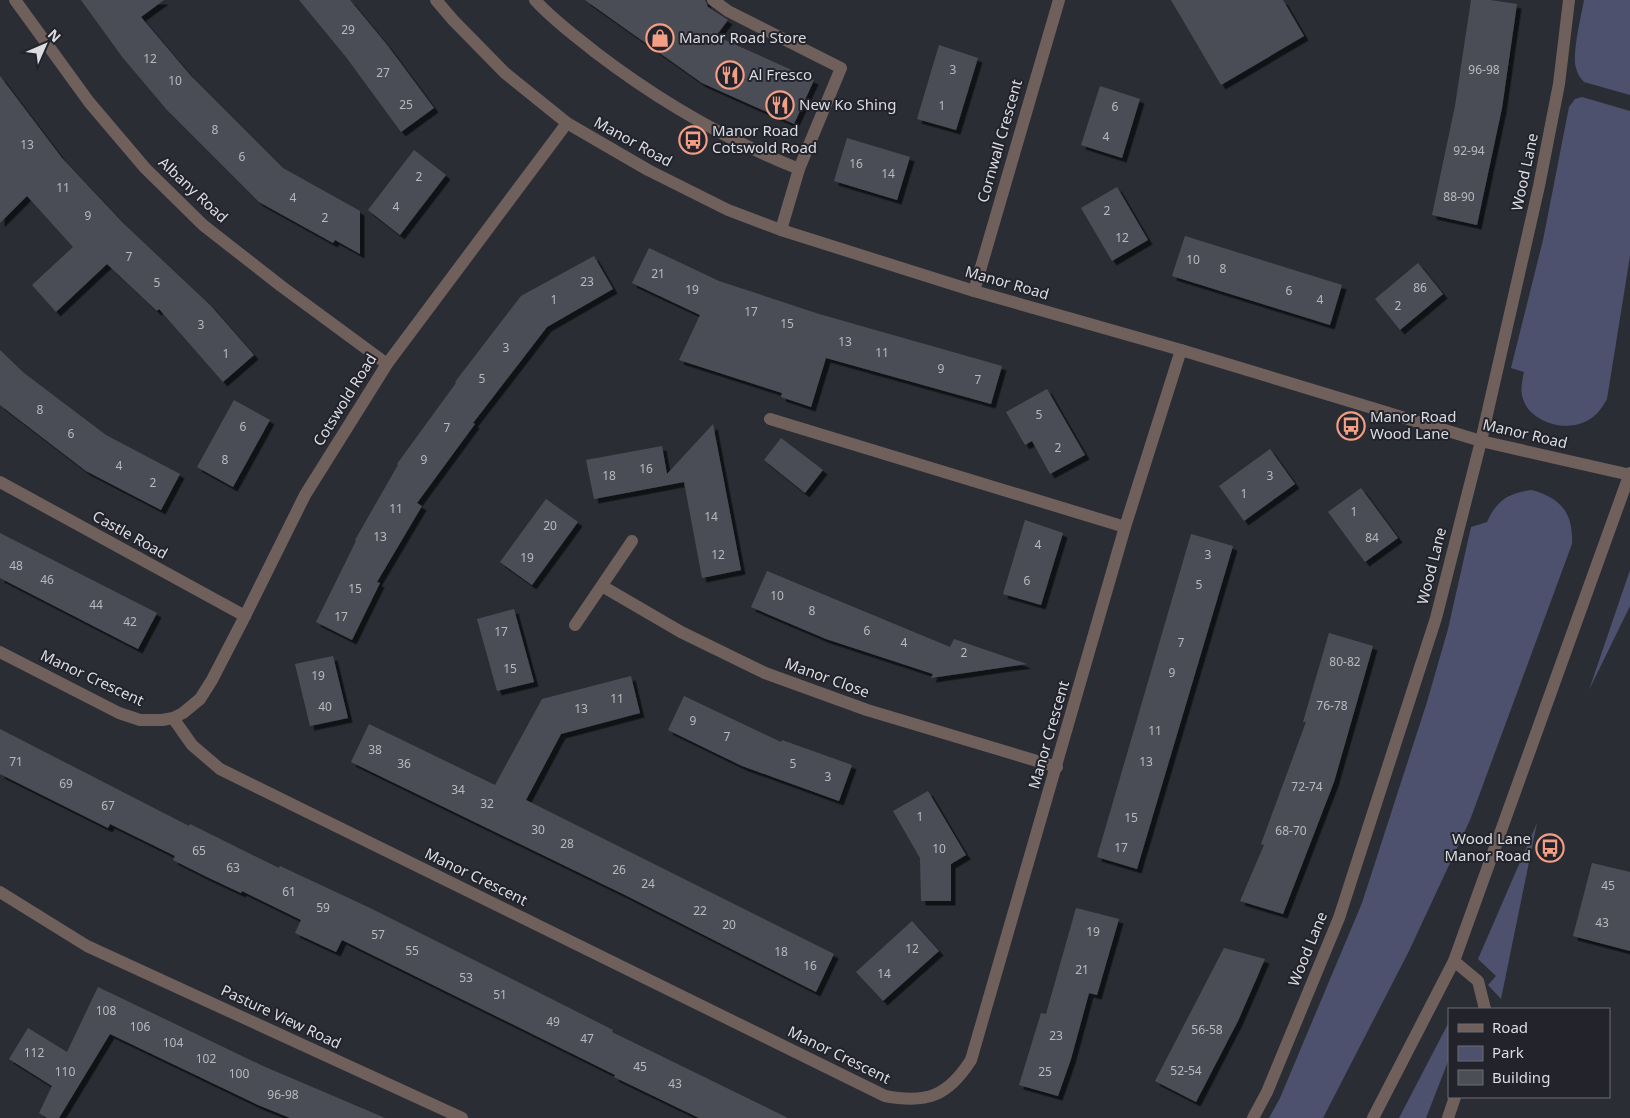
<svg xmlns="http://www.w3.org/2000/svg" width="1630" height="1118" viewBox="0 0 1630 1118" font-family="'Noto Sans',sans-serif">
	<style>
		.green { fill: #4d516d }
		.building { fill: #4c4e57; filter: url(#shadow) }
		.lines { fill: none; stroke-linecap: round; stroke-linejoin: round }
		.minor { stroke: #70605b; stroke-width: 12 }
		.labels { text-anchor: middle; stroke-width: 4; stroke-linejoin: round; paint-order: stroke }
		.number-label { font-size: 12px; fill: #b8b9bf }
		.poi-label { font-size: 15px; fill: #dcdde2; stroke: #22232b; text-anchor: start }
		.street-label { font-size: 15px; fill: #dcdde2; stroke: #22232b }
	</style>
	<defs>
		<filter id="shadow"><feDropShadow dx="4.5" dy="4.5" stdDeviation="0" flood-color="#0009"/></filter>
	</defs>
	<rect width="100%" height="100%" fill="#2b2d35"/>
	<g class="green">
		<path d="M 1584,0 L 1630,0 L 1630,95 L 1584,82 C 1580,78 1577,73 1576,68 C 1572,53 1581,17 1584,0 Z"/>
		<path d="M 1582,97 L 1630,111 L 1630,256 L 1607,399 C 1601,410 1594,419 1582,423 C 1562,431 1530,421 1523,399 C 1520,390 1522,382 1524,372 L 1511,368 L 1543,240 L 1569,107 L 1575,99 Z"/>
		<path d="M 1532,490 C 1562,499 1573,513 1572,544 L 1470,820 L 1409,951 L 1323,1118 L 1269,1118 L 1280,1098 L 1362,903 L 1427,702 L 1448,629 L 1471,527 L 1487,522 C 1497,500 1508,493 1532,490 Z"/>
		<path d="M 1630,570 L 1630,606 L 1589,690 Z"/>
		<path d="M 1537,823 L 1501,999 L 1488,985 L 1496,976 L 1478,959 Z"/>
		<path d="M 1449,1022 L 1449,1059 L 1426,1118 L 1399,1118 Z"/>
	</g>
	<g class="building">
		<path d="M 81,0 L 164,0 L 141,17 L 191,76 L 283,168 L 360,211 L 360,254 L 335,240 L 333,243 L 259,202 L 167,110 L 123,58 Z"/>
		<path d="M 299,0 L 350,0 L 388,46 L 434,108 L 401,132 L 346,57 Z"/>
		<path d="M 585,0 L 705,0 L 708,7 L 728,20 L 716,36 L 814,80 L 794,124 L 702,83 Z"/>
		<path d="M 1171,0 L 1283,0 L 1304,36 L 1221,85 Z"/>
		<path d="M 1471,0 L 1490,0 L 1517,4 L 1502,108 L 1477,225 L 1432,215 L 1455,106 Z"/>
		<path d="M 939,45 L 978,58 L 956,130 L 917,119 Z"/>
		<path d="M 0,76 L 62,158 L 91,189 L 123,223 L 211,306 L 254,355 L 223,382 L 159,309 L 157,311 L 107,264 L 56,312 L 32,285 L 73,247 L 27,196 L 0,223 Z"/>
		<path d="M 1100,86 L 1140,99 L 1122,158 L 1081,145 Z"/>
		<path d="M 847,138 L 910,157 L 897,200 L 834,181 Z"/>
		<path d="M 414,150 L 446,175 L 400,235 L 368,210 Z"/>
		<path d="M 1117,187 L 1148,240 L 1112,261 L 1081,208 Z"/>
		<path d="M 1185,236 L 1342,285 L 1330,325 L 1172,276 Z"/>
		<path d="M 649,248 L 719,281 L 819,314 L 1002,366 L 991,404 L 826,358 L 811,407 L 781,397 L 782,393 L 679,360 L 700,315 L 632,283 Z"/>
		<path d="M 594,256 L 613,289 L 547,327 L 473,423 L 475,424 L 417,503 L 422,506 L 377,582 L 380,583 L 352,640 L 316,622 L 356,541 L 355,540 L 398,465 L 397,464 L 456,383 L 455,382 L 521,296 Z"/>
		<path d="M 1418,263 L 1443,294 L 1400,330 L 1375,299 Z"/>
		<path d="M 0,350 L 24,373 L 106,435 L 180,474 L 161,510 L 86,471 L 0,405 Z"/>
		<path d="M 1047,389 L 1085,455 L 1050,474 L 1032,441 L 1025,445 L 1006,412 Z"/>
		<path d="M 234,400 L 270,420 L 233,487 L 197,467 Z"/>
		<path d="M 713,424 L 741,570 L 702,578 L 684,482 L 594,499 L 586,460 L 662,446 L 667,474 Z"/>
		<path d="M 781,438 L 823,470 L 805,493 L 764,460 Z"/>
		<path d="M 1270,449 L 1295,484 L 1244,521 L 1219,486 Z"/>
		<path d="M 1361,488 L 1398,538 L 1365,562 L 1328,512 Z"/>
		<path d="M 546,499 L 578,522 L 532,585 L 500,562 Z"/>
		<path d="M 1025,520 L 1063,533 L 1041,605 L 1003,594 Z"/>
		<path d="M 0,533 L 157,613 L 138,649 L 0,578 Z"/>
		<path d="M 1191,534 L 1233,546 L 1137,869 L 1097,857 Z"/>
		<path d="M 767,571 L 950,647 L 954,639 L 1027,664 L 931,678 L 933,674 L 826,639 L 751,607 Z"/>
		<path d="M 514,609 L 534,682 L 497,691 L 477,619 Z"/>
		<path d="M 1329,633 L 1373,646 L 1334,782 L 1283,914 L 1240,901 L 1264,845 L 1261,844 L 1306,722 L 1303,722 Z"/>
		<path d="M 333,656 L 348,718 L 310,726 L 295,664 Z"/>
		<path d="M 631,676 L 640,713 L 561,734 L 526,800 L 834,954 L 816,992 L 625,895 L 351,762 L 369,724 L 495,785 L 542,699 Z"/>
		<path d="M 684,696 L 781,742 L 782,740 L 852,765 L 839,801 L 742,766 L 668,730 Z"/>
		<path d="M 0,729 L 189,826 L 190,824 L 279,868 L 280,866 L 370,908 L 526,986 L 613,1030 L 612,1032 L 788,1118 L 699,1118 L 614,1077 L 615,1075 L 342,940 L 336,952 L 295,933 L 301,920 L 242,891 L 241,893 L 207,877 L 173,860 L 175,856 L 110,824 L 108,828 L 0,774 Z"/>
		<path d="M 928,791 L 966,855 L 951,864 L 951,901 L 921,901 L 920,858 L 893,811 Z"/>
		<path d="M 1592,863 L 1630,872 L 1630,951 L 1573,936 Z"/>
		<path d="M 1076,908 L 1119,919 L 1097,995 L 1089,993 L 1071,1059 L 1058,1096 L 1019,1085 L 1041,1013 L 1046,1014 Z"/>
		<path d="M 912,921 L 939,951 L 883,1001 L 856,972 Z"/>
		<path d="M 1224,948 L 1265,959 L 1238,1021 L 1196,1102 L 1155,1081 Z"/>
		<path d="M 98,987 L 263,1066 L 385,1118 L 290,1118 L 258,1105 L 110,1034 L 59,1118 L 47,1118 L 39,1113 L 52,1086 L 9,1059 L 28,1028 L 67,1052 Z"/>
	</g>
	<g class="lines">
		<g class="minor">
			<path d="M 15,0 L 89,102 L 145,168 L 203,225 L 281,286 L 387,364"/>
			<path d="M 436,0 L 453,20 L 505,73 L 567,123 L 648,170 L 728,210 L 781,230 L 974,291 L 1181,350 L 1481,441 L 1630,475"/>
			<path d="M 535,0 C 553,20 574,35 595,52 C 659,101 724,139 799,169"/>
			<path d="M 713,0 L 728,11 L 841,68 L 799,169 L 781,230"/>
			<path d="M 974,291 L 1059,0"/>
			<path d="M 770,419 L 1125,527"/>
			<path d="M 0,482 L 245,616"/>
			<path d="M 602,586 L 681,632 L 765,673 L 867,710 L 1057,767"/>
			<path d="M 575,625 L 632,541"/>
			<path d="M 0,652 L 119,713 L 140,720 L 162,720 L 173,718 L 183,713 L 200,699 L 212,680 L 245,616 L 305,495 L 387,364 L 567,123"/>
			<path d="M 173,718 L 192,745 L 220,769 L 885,1096 C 927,1104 948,1096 971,1060 L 1125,527 L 1181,350"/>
			<path d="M 0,892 L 87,946 L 462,1118"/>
			<path d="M 1454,961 L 1478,981 L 1485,1009"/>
			<path d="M 1253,1118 L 1267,1092 L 1339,918 L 1436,618 L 1481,441 L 1539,186 L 1559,84 L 1569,0"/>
			<path d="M 1373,1118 L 1454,961 L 1630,473"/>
			<path d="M 1448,1118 L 1455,1097"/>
		</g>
	</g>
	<defs>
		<g id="shop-ring" transform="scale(1.4375)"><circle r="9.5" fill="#22232b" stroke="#f39f85" stroke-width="1.5"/><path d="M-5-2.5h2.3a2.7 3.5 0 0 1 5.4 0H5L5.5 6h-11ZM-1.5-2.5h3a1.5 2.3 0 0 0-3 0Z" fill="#f39f85"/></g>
		<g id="restaurant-ring" transform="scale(1.4375)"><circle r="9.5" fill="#22232b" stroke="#f39f85" stroke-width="1.5"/><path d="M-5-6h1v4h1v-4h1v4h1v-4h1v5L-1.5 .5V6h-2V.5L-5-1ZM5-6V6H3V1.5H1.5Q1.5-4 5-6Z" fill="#f39f85"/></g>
		<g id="bus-ring" transform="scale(1.4375)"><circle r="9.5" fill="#22232b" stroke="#f39f85" stroke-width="1.5"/><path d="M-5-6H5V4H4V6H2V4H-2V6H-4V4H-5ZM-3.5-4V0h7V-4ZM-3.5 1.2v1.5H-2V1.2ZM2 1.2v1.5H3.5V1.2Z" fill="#f39f85"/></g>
	</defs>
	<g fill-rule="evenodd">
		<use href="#shop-ring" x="660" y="38"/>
		<use href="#restaurant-ring" x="730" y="75"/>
		<use href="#restaurant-ring" x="780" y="105"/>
		<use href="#bus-ring" x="693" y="140"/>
		<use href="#bus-ring" x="1351" y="426"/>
		<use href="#bus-ring" x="1550" y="848"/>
	</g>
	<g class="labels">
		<g class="number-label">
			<text x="348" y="34">29</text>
			<text x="150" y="63">12</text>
			<text x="953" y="74">3</text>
			<text x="1484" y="74">96-98</text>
			<text x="383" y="77">27</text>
			<text x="175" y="85">10</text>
			<text x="406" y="109">25</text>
			<text x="942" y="110">1</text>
			<text x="1115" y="111">6</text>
			<text x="215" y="134">8</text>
			<text x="1106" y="141">4</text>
			<text x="27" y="149">13</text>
			<text x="1469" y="155">92-94</text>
			<text x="242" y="161">6</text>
			<text x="856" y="168">16</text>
			<text x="888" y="178">14</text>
			<text x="419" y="181">2</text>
			<text x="63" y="192">11</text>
			<text x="1459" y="201">88-90</text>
			<text x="293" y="202">4</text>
			<text x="396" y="211">4</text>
			<text x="1107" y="215">2</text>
			<text x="88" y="220">9</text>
			<text x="325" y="222">2</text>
			<text x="1122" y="242">12</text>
			<text x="129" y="261">7</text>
			<text x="1193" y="264">10</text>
			<text x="1223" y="273">8</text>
			<text x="658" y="278">21</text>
			<text x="587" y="286">23</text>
			<text x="157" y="287">5</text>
			<text x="1420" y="292">86</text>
			<text x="692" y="294">19</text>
			<text x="1289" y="295">6</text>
			<text x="554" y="304">1</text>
			<text x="1320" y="304">4</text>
			<text x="1398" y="310">2</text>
			<text x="751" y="316">17</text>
			<text x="787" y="328">15</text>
			<text x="201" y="329">3</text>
			<text x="845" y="346">13</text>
			<text x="506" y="352">3</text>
			<text x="882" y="357">11</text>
			<text x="226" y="358">1</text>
			<text x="941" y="373">9</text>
			<text x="482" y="383">5</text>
			<text x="978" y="384">7</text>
			<text x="40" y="414">8</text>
			<text x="1039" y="419">5</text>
			<text x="243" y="431">6</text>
			<text x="447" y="432">7</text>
			<text x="71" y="438">6</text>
			<text x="1058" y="452">2</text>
			<text x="225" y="464">8</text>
			<text x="424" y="464">9</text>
			<text x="119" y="470">4</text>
			<text x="646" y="473">16</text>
			<text x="609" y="480">18</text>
			<text x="1270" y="480">3</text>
			<text x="153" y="487">2</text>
			<text x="1244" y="498">1</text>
			<text x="396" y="513">11</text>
			<text x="1354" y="516">1</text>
			<text x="711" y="521">14</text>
			<text x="550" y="530">20</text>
			<text x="380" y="541">13</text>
			<text x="1372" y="542">84</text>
			<text x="1038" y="549">4</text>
			<text x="718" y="559">12</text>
			<text x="1208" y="559">3</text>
			<text x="527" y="562">19</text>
			<text x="16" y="570">48</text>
			<text x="47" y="584">46</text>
			<text x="1027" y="585">6</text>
			<text x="1199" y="589">5</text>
			<text x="355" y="593">15</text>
			<text x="777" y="600">10</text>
			<text x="96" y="609">44</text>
			<text x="812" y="615">8</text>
			<text x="341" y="621">17</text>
			<text x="130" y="626">42</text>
			<text x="867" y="635">6</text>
			<text x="501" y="636">17</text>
			<text x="904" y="647">4</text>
			<text x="1181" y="647">7</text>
			<text x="964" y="657">2</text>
			<text x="1345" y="666">80-82</text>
			<text x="510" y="673">15</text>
			<text x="1172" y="677">9</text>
			<text x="318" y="680">19</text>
			<text x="617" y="703">11</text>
			<text x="1332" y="710">76-78</text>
			<text x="325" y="711">40</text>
			<text x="581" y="713">13</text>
			<text x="693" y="725">9</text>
			<text x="1155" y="735">11</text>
			<text x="727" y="741">7</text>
			<text x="375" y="754">38</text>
			<text x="16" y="766">71</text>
			<text x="1146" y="766">13</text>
			<text x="404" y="768">36</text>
			<text x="793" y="768">5</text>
			<text x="828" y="781">3</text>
			<text x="66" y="788">69</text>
			<text x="1307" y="791">72-74</text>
			<text x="458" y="794">34</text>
			<text x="487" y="808">32</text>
			<text x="108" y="810">67</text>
			<text x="920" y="821">1</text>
			<text x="1131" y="822">15</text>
			<text x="538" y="834">30</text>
			<text x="1291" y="835">68-70</text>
			<text x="567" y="848">28</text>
			<text x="1121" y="852">17</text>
			<text x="939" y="853">10</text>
			<text x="199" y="855">65</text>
			<text x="233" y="872">63</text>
			<text x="619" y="874">26</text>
			<text x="648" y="888">24</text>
			<text x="1608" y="890">45</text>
			<text x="289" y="896">61</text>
			<text x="323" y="912">59</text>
			<text x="700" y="915">22</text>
			<text x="1602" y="927">43</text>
			<text x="729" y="929">20</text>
			<text x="1093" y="936">19</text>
			<text x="378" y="939">57</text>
			<text x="912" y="953">12</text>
			<text x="412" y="955">55</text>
			<text x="781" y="956">18</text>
			<text x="810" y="970">16</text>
			<text x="1082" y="974">21</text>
			<text x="884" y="978">14</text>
			<text x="466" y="982">53</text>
			<text x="500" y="999">51</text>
			<text x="106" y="1015">108</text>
			<text x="553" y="1026">49</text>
			<text x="140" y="1031">106</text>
			<text x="1207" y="1034">56-58</text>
			<text x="1056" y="1040">23</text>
			<text x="587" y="1043">47</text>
			<text x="173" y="1047">104</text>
			<text x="34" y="1057">112</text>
			<text x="206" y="1063">102</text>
			<text x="640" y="1071">45</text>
			<text x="1186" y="1075">52-54</text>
			<text x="65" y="1076">110</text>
			<text x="1045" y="1076">25</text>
			<text x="239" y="1078">100</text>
			<text x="675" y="1088">43</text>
			<text x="283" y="1099">96-98</text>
		</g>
		<g class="poi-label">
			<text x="679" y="43">Manor Road Store</text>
			<text x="749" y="80">Al Fresco</text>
			<text x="799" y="110">New Ko Shing</text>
			<text x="712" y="136">Manor Road<tspan x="712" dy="17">Cotswold Road</tspan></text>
			<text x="1370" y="422">Manor Road<tspan x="1370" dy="17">Wood Lane</tspan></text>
			<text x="1531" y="844" text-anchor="end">Wood Lane<tspan x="1531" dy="17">Manor Road</tspan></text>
		</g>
		<g class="street-label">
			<text transform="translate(1000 141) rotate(-74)" y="5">Cornwall Crescent</text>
			<text transform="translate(633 142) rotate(29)" y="5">Manor Road</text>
			<text transform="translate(1525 172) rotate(-78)" y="5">Wood Lane</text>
			<text transform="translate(193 190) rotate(43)" y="5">Albany Road</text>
			<text transform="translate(1007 283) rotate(16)" y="5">Manor Road</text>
			<text transform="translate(345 400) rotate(-58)" y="5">Cotswold Road</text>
			<text transform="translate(1525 434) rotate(13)" y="5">Manor Road</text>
			<text transform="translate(130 535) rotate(29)" y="5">Castle Road</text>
			<text transform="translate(1432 566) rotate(-76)" y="5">Wood Lane</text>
			<text transform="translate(92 678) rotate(25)" y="5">Manor Crescent</text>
			<text transform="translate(827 678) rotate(20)" y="5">Manor Close</text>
			<text transform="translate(1049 735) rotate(-74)" y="5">Manor Crescent</text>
			<text transform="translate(476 877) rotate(26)" y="5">Manor Crescent</text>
			<text transform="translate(1308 949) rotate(-68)" y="5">Wood Lane</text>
			<text transform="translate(281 1017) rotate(25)" y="5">Pasture View Road</text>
			<text transform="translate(839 1055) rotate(26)" y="5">Manor Crescent</text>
		</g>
	</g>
	<rect x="1448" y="1008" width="162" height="90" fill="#22232b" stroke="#6c6d74"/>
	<rect x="1458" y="1024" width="25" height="8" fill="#70605b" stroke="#6c6d74"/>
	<text x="1492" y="1033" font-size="15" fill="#dcdde2">Road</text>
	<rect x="1458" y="1046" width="25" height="15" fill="#4d516d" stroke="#6c6d74"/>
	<text x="1492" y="1058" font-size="15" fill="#dcdde2">Park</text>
	<rect x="1458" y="1070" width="25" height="15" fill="#4c4e57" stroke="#6c6d74"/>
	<text x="1492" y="1083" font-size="15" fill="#dcdde2">Building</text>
	<g transform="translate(45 45) rotate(45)" stroke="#22232b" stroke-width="4" paint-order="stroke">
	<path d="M0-4L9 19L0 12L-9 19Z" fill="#dcdde2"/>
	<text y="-8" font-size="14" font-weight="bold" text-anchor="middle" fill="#dcdde2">N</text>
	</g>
</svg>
